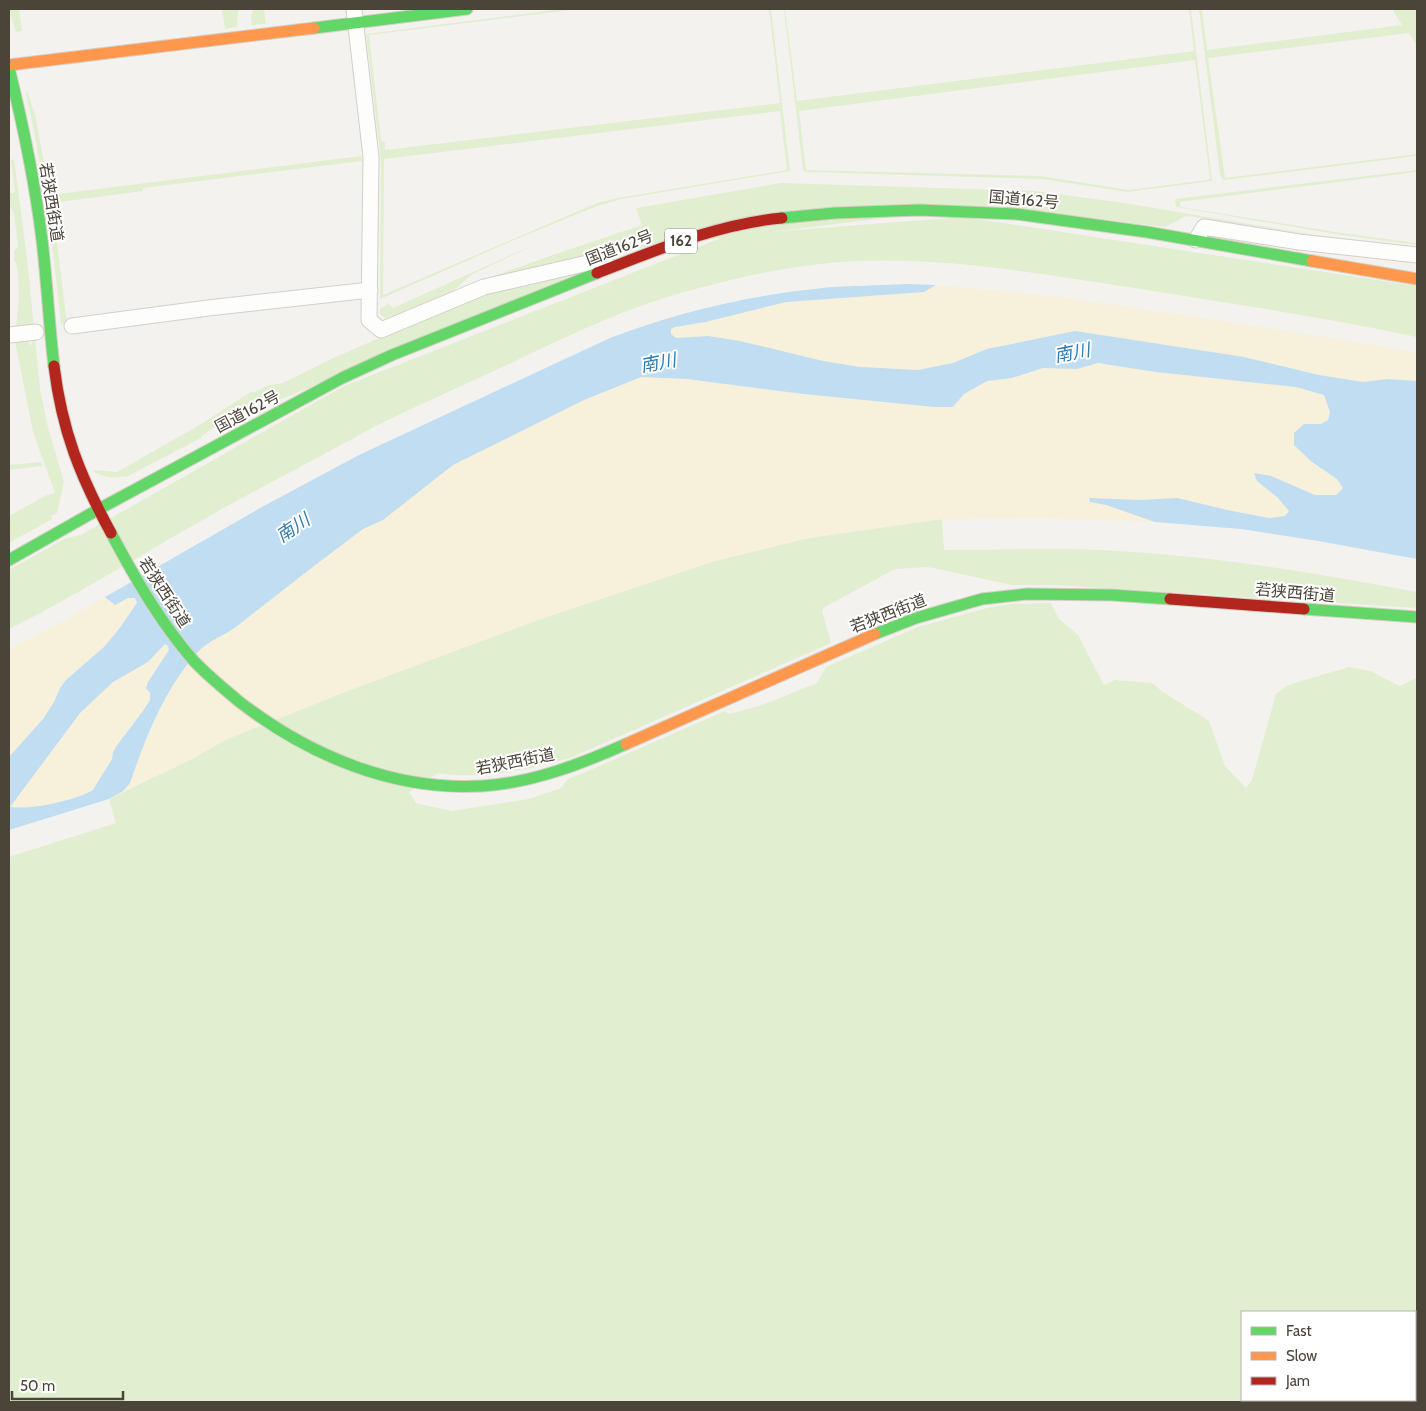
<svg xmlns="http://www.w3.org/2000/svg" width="1426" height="1411" viewBox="0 0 1426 1411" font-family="Cabin,'Noto Sans JP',sans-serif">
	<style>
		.green { fill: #e1eecf; fill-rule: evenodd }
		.sand { fill: #f7f0da }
		.water { fill: #c0ddf1; fill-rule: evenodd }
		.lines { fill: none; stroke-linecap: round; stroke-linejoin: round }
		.street-casing { stroke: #d2d0cb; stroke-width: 17 }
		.fast-casing { stroke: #d3cfc5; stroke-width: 13 }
		.slow-casing { stroke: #d3cfc5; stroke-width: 13 }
		.jam-casing { stroke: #d3cfc5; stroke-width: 13 }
		.street { stroke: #fdfdfc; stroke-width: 15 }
		.fast { stroke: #63d668; stroke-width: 11 }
		.slow { stroke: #ff974d; stroke-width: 11 }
		.jam { stroke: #b3261e; stroke-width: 11 }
		.labels { text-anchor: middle; stroke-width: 4; stroke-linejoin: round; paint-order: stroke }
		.shield { fill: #fff; stroke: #817c74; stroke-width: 1 }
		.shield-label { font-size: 15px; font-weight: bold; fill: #4b4439 }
		.street-label { font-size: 16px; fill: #4b4439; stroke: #fff }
		.water-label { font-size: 18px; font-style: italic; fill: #2e7ab2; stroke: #fff }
	</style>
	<rect width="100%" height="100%" fill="#f4f2ee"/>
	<g class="green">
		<path d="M 9,9 L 19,9 L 22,31 L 16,32 Z"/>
		<path d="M 222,9 L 238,9 L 237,27 L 225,29 Z"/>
		<path d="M 253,9 L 264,9 L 266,24 L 252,25 L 251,16 Z"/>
		<path d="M 563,9 L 579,9 L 369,35 L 381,141 L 385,142 L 385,150 L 780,103 L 769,9 L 771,9 L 790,171 L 621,199 L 597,206 L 514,240 L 380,299 L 381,160 L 366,34 ZM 780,111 L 787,170 L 618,198 L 597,203 L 383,295 L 384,159 Z"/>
		<path d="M 784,9 L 785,9 L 797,101 L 1194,51 L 1189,9 L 1191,9 L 1212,181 L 1127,192 L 1043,179 L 806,172 L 803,170 ZM 1195,60 L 1210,178 L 1207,180 L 1129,190 L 1040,176 L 806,170 L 799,111 Z"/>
		<path d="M 1199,9 L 1202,9 L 1207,50 L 1402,25 L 1392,9 L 1417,9 L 1417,46 L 1409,33 L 1208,58 L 1225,178 L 1417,154 L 1417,156 L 1223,180 L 1220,174 Z"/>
		<path d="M 27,91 L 35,114 L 50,195 L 361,156 L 362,161 L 143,188 L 143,191 L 52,203 L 67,323 L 61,324 C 53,246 43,169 26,93 Z"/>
		<path d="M 14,159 L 27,258 L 40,389 L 48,428 L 64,482 L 57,513 L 51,516 L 52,519 L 9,543 L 9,516 L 47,495 L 55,493 L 33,432 L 15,341 L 28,340 L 29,344 L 32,345 L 31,327 L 16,329 L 19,295 L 18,274 L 16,263 L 14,260 L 14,251 L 18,247 L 14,213 L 9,204 L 9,194 L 15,192 L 11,160 Z"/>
		<path d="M 1417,170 L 1417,172 L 1180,202 L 1180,207 L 1341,233 L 1417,243 L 1417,245 L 1342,235 L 1176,207 L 1175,199 Z"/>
		<path d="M 781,183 L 1035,191 L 1124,203 L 1339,239 L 1186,216 L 1165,227 L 991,205 L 622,250 L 594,255 L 495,279 L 491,277 L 550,256 L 642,225 L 636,208 Z"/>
		<path d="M 963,217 L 1417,286 L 1417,337 C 1321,316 1225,303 1128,287 C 1028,272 930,254 829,263 C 761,270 688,288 624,312 C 584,328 546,346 507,365 C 464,385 420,404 378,425 C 351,439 325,454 298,468 C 265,486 231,503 199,522 C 135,558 74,597 9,629 L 9,570 L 66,538 L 81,535 L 344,386 L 729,235 Z"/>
		<path d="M 542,241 L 471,275 L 449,295 L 388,320 L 380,314 L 380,309 L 389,304 L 393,308 Z"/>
		<path d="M 591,267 L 284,398 L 254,405 L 225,420 L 202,436 L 201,438 L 126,477 L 123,476 C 115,480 99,476 92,470 L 117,472 L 203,423 L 252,391 L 253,393 L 269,385 L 283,383 L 331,359 L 490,290 Z"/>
		<path d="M 41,462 L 42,466 L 9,470 L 9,465 Z"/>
		<path d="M 942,519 L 944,550 C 996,550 1048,548 1100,550 C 1207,555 1312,572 1417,592 L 1417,608 L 1055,585 L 1012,585 L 928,567 L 895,569 L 823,608 L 822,611 L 831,643 L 570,758 C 526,770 483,780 438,773 L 409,792 L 416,803 L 452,811 L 529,799 L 561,788 L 568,779 L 588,771 L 725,711 L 729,714 L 762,705 L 817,683 L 826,667 L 918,627 L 987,608 L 1012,604 L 1051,603 L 1059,619 L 1078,635 L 1104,685 L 1115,680 L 1152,683 L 1163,692 L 1209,721 L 1225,766 L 1246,788 L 1252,780 L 1276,694 L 1288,685 L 1349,667 L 1371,671 L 1399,686 L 1417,678 L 1417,1402 L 9,1402 L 9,857 L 116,823 L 109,799 L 192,759 L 225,740 L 345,692 L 538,620 L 715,561 L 809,538 ZM 1242,1312 L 1415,1312 L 1415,1400 L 1242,1400 Z"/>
	</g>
	<g class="sand">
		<path d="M 936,285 L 1053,296 L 1218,320 L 1417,352 L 1417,381 L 1387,379 L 1363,382 L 1319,375 L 1244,357 L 1075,331 L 987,349 L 953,363 L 918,370 L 860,367 L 823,361 L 740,341 L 676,338 L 671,334 L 671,329 L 675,327 L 705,322 L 786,302 L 924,292 Z"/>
		<path d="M 1098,363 L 1156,372 L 1296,387 L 1324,395 L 1330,412 L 1328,421 L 1321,424 L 1304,424 L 1295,433 L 1294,444 L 1312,462 L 1337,479 L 1343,488 L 1336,495 L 1315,495 L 1271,476 L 1257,481 L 1277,497 L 1290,512 L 1285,517 L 1269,518 L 1232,511 L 1177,498 L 1090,502 L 1106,505 L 1155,522 L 1039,518 L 942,519 L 809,538 L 715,561 L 538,620 L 345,692 L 225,740 L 192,759 L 123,791 L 130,783 C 146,737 164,689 198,652 C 206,642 225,635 236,627 C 278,594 320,561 363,529 L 383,520 L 453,465 L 584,400 L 641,377 L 687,379 L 803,394 L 935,407 L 953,407 L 964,394 L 987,381 L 1012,378 L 1043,368 L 1077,369 Z"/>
		<path d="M 105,597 L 115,605 L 128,598 L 135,598 L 137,603 L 119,629 L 104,647 L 66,680 L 60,688 L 54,702 L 43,719 L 9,757 L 9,649 L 64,621 Z"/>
		<path d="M 165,644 L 168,646 L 169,650 L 148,682 L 150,700 L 143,711 L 118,744 L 113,752 L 112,759 L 93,790 C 73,801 31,809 9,808 L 23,791 L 61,737 L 80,713 L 113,682 L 148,662 Z"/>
	</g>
	<path class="water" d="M 907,284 L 936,285 L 924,292 L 786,302 L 705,322 L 675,327 L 671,329 L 671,334 L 676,338 L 708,336 L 740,341 L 823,361 L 860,367 L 918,370 L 953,363 L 987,349 L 1075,331 L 1244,357 L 1319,375 L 1363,382 L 1387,379 L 1417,381 L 1417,559 L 1318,541 L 1241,529 L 1155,522 L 1106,505 L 1090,502 L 1089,498 L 1139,500 L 1177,498 L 1232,511 L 1269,518 L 1285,516 L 1289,511 L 1277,497 L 1257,481 L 1254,473 L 1271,476 L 1315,495 L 1336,495 L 1343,488 L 1337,479 L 1312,462 L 1294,445 L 1294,433 L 1304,424 L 1321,424 L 1328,420 L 1330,412 L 1324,395 L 1296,387 L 1156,372 L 1098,363 L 1077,369 L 1043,368 L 1012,378 L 987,381 L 964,394 L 953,407 L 935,407 L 803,394 L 687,379 L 641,377 L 584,400 L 453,465 L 383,520 L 363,529 C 320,561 278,594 236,627 C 225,635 206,642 198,652 C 164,689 146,737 130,783 L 123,791 L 109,799 L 9,830 L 9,757 L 43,719 L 54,702 L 60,688 L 66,680 L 104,647 L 119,629 L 137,603 L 135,598 L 128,598 L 115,605 L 105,597 L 262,507 L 359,455 L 610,338 C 678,312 751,295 823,288 C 851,285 879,286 907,284 ZM 165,644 L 168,646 L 169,650 L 148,682 L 146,688 L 150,693 L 150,700 L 143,711 L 118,744 L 113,752 L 112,759 L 93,790 C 74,801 31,810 10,807 L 80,713 L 113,682 L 148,662 Z"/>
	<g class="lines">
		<g class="street-casing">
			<g id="street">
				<path d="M 354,9 L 371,157 L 369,320 L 381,330 L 484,287 L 605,259"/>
				<path d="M 1196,240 L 1204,227 L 1299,242 L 1417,255"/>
				<path d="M 72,326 L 208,308 L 370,290"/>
				<path d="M 9,335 L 36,332"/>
			</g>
		</g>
		<g class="fast-casing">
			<g id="fast">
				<path d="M 314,28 L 467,9"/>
				<path d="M 9,68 C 23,125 35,182 42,240 C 47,282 49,324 54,366"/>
				<path d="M 782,218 L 835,213 L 919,210 L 1016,214 L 1147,232 L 1312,261"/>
				<path d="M 111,533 C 135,578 160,622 193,660 C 208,676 224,689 241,703 C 310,756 394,791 482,786 C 532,783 581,764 626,744"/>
				<path d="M 9,560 L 99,509 L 342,378 L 392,355 L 597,273"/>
				<path d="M 1304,609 L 1417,617"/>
				<path d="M 875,634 L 916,618 L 982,599 L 1027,594 L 1112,595 L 1170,599"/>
			</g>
		</g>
		<g class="slow-casing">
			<g id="slow">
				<path d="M 9,65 L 314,28"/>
				<path d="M 1312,261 L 1417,279"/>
				<path d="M 626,744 L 875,634"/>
			</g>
		</g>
		<g class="jam-casing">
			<g id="jam">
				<path d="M 597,273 C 657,250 717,224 782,218"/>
				<path d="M 54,366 C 62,431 80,476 111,533"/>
				<path d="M 1170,599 L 1304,609"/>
			</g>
		</g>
		<use href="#street" class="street"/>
		<use href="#fast" class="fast"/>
		<use href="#slow" class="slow"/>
		<use href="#jam" class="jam"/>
	</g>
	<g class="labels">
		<rect class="shield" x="665" y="228.5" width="32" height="25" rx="4"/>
		<g class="shield-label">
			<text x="681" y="246">162</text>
		</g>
		<g class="street-label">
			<text transform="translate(1024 199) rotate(5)" y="6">国道162号</text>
			<text transform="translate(52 202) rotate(81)" y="6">若狭西街道</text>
			<text transform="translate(619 247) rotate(-21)" y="6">国道162号</text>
			<text transform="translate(247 411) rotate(-28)" y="6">国道162号</text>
			<text transform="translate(165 592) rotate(57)" y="6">若狭西街道</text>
			<text transform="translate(1295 592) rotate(5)" y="6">若狭西街道</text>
			<text transform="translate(888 613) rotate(-21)" y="6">若狭西街道</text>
			<text transform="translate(515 761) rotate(-11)" y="6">若狭西街道</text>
		</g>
		<g class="water-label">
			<text transform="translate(1072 353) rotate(-11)" y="6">南川</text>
			<text transform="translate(658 363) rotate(-11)" y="6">南川</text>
			<text transform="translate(293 528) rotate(-34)" y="6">南川</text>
		</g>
	</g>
	<rect width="1426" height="1411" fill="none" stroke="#4b4439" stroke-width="20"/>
	<rect x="1241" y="1311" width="175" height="90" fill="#ffffff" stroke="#b7b4b0"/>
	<rect x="1251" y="1327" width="25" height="8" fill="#63d668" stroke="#b7b4b0"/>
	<text x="1286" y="1336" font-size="15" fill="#4b4439">Fast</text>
	<rect x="1251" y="1352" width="25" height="8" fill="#ff974d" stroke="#b7b4b0"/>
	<text x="1286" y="1361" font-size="15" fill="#4b4439">Slow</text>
	<rect x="1251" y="1377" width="25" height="8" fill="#b3261e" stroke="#b7b4b0"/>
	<text x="1286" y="1386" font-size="15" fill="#4b4439">Jam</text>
	<path d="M12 1391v8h111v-8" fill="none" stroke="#4b4439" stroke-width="2.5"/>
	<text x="20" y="1391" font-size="15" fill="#4b4439" stroke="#ffffff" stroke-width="4" paint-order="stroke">50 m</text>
</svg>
